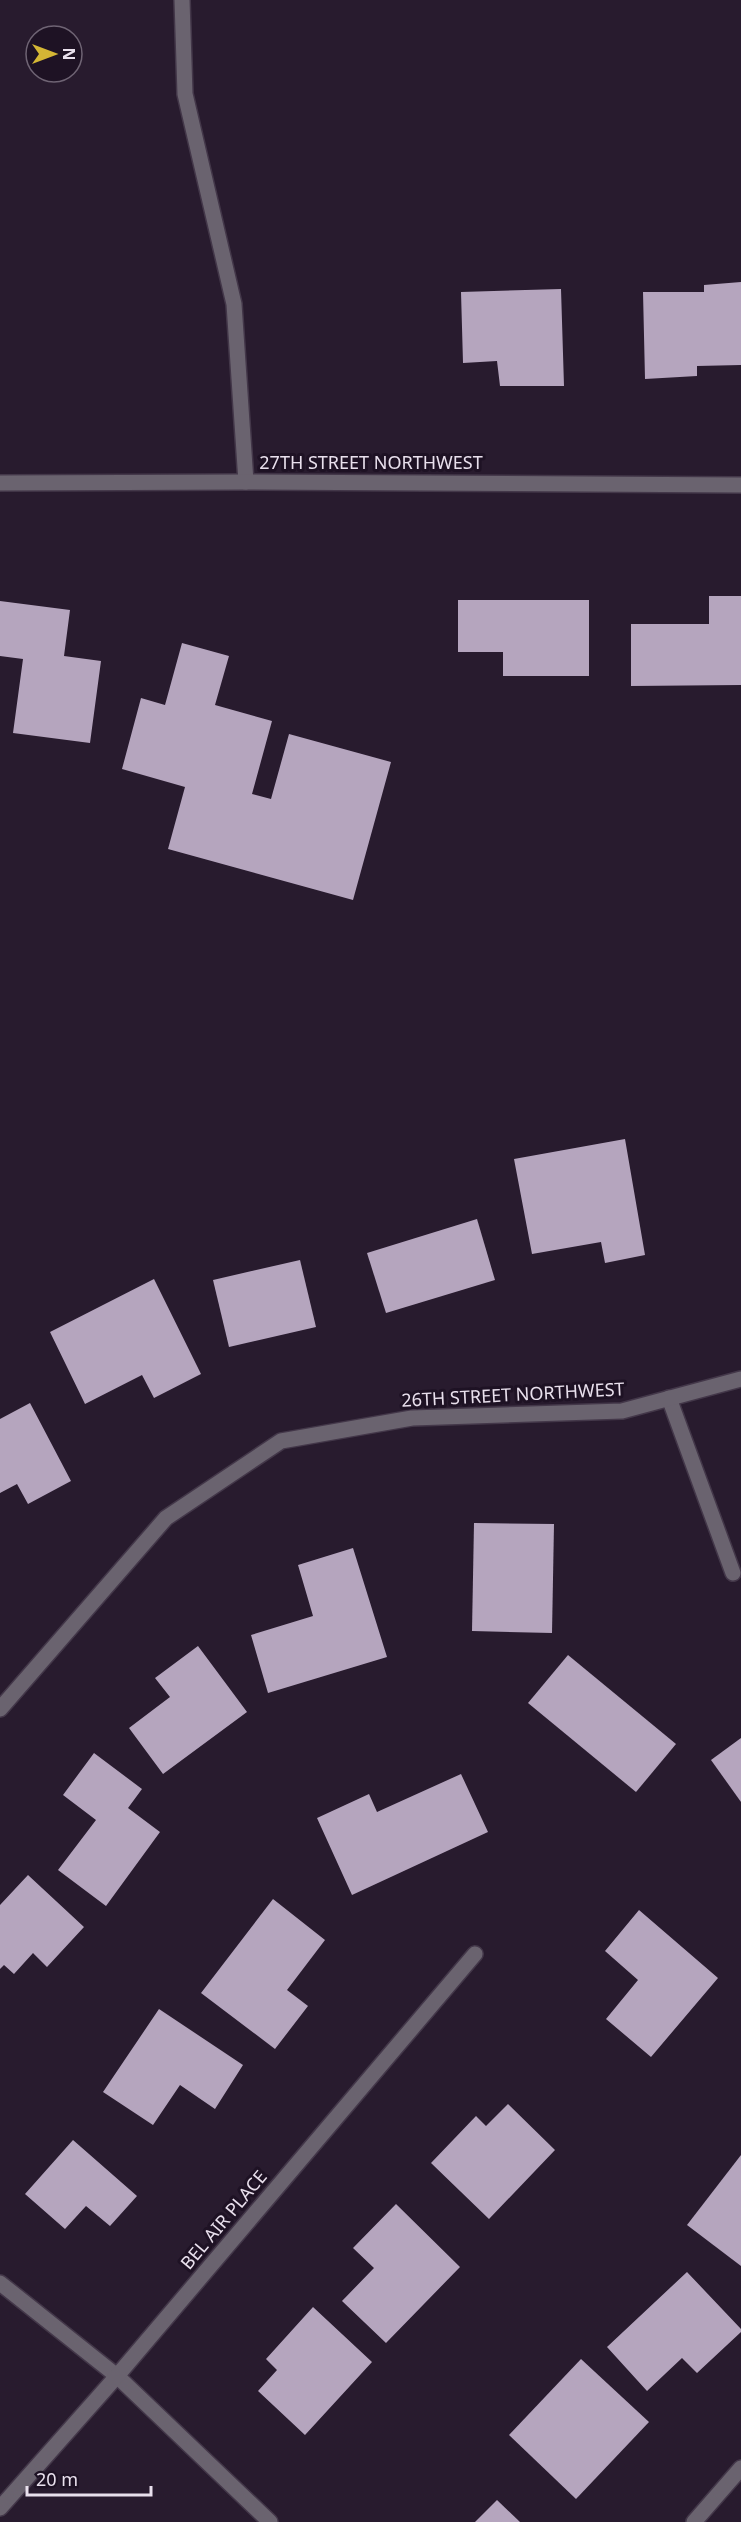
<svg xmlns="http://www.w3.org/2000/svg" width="741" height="2522" viewBox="0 0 741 2522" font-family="'Noto Sans',sans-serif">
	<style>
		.building { fill: #b5a5be }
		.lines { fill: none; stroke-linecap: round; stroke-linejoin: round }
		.street-casing { stroke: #433749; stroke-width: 18 }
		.street { stroke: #6a636f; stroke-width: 15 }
		.labels { text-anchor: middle; stroke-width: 6; stroke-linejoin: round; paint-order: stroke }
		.street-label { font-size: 18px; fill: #e9e0ed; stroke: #1e1224 }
	</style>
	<rect width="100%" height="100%" fill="#281b2e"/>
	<g class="building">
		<path d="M 741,282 L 741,365 L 697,366 L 697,376 L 645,379 L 643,292 L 704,292 L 704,285 Z"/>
		<path d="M 561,289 L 564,386 L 500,386 L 497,361 L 463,363 L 461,292 Z"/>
		<path d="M 709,596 L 741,596 L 741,685 L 631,686 L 631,624 L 709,624 Z"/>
		<path d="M 458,600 L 589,600 L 589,676 L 503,676 L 503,652 L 458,652 Z"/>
		<path d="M 0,601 L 70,610 L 64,656 L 101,661 L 90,743 L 13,733 L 23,659 L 0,656 Z"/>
		<path d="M 182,643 L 229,656 L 215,705 L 272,721 L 252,794 L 271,799 L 289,734 L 391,762 L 353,900 L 168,849 L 185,787 L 122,769 L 141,698 L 165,705 Z"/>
		<path d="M 625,1139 L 645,1255 L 605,1263 L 601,1242 L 532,1254 L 514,1159 Z"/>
		<path d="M 477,1219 L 495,1280 L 386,1313 L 367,1253 Z"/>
		<path d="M 300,1260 L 316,1327 L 229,1347 L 213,1280 Z"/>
		<path d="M 154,1279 L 201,1374 L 154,1398 L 142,1375 L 85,1404 L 50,1332 Z"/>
		<path d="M 30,1403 L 71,1481 L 28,1504 L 17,1484 L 0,1493 L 0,1419 Z"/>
		<path d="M 474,1523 L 554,1524 L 552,1633 L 472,1631 Z"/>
		<path d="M 353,1548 L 387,1657 L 268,1693 L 251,1635 L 313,1616 L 298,1565 Z"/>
		<path d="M 198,1646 L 247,1712 L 163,1774 L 129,1728 L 170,1697 L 155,1678 Z"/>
		<path d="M 568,1655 L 676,1744 L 636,1792 L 528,1703 Z"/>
		<path d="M 741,1738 L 741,1802 L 711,1760 Z"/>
		<path d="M 94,1753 L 142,1789 L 128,1808 L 160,1832 L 106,1906 L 58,1870 L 96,1820 L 63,1795 Z"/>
		<path d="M 461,1774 L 488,1832 L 352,1895 L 317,1818 L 369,1794 L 377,1812 Z"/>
		<path d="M 28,1875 L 84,1927 L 47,1967 L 33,1953 L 14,1974 L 4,1965 L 0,1969 L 0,1905 Z"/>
		<path d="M 273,1899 L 325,1940 L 287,1990 L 308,2006 L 275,2049 L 201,1993 Z"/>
		<path d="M 639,1910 L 718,1978 L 651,2057 L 606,2019 L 638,1980 L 605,1951 Z"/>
		<path d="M 159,2009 L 243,2065 L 215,2109 L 180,2085 L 153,2125 L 103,2092 Z"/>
		<path d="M 508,2104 L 555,2150 L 489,2219 L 431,2163 L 476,2116 L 486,2126 Z"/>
		<path d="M 73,2140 L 137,2196 L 110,2226 L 86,2206 L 65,2229 L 25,2194 Z"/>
		<path d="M 741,2155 L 741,2266 L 687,2225 Z"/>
		<path d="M 396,2204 L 460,2267 L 386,2343 L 342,2301 L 374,2268 L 353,2248 Z"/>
		<path d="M 687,2272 L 741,2329 L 741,2332 L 697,2373 L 682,2358 L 647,2391 L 607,2347 Z"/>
		<path d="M 313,2307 L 372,2362 L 305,2435 L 258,2391 L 277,2370 L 266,2359 Z"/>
		<path d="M 581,2359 L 649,2422 L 576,2499 L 509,2435 Z"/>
		<path d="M 497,2500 L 520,2522 L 475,2522 Z"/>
	</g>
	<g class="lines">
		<g class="street-casing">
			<g id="street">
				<path d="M 182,0 L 185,94 L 234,304 L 246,482"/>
				<path d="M 0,483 L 246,482 L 741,485"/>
				<path d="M 669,1398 L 733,1573"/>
				<path d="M 0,1709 L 166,1518 L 281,1441 L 412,1418 L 622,1411 L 741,1379"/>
				<path d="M 0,2283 L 117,2376 L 270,2522"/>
				<path d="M 0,2508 L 117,2376 L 475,1954"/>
				<path d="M 694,2522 L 741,2468"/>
			</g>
		</g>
		<use href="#street" class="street"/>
	</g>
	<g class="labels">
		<g class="street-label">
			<text x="371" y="469">27TH STREET NORTHWEST</text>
			<text transform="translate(513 1395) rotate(-3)" y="6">26TH STREET NORTHWEST</text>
			<text transform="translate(224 2220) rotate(-50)" y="6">BEL AIR PLACE</text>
		</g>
	</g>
	<g transform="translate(54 54) rotate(90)"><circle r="28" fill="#1e1224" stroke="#6f6474" stroke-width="1.5"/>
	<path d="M0-4.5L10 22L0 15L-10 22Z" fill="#d4b635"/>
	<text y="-9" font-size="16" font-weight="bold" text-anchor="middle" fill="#e9e0ed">N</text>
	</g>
	<path d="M27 2486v9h124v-9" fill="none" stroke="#e9e0ed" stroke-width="3"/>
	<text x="36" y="2486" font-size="18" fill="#e9e0ed" stroke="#1e1224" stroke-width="4.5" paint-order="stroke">20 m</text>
</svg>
